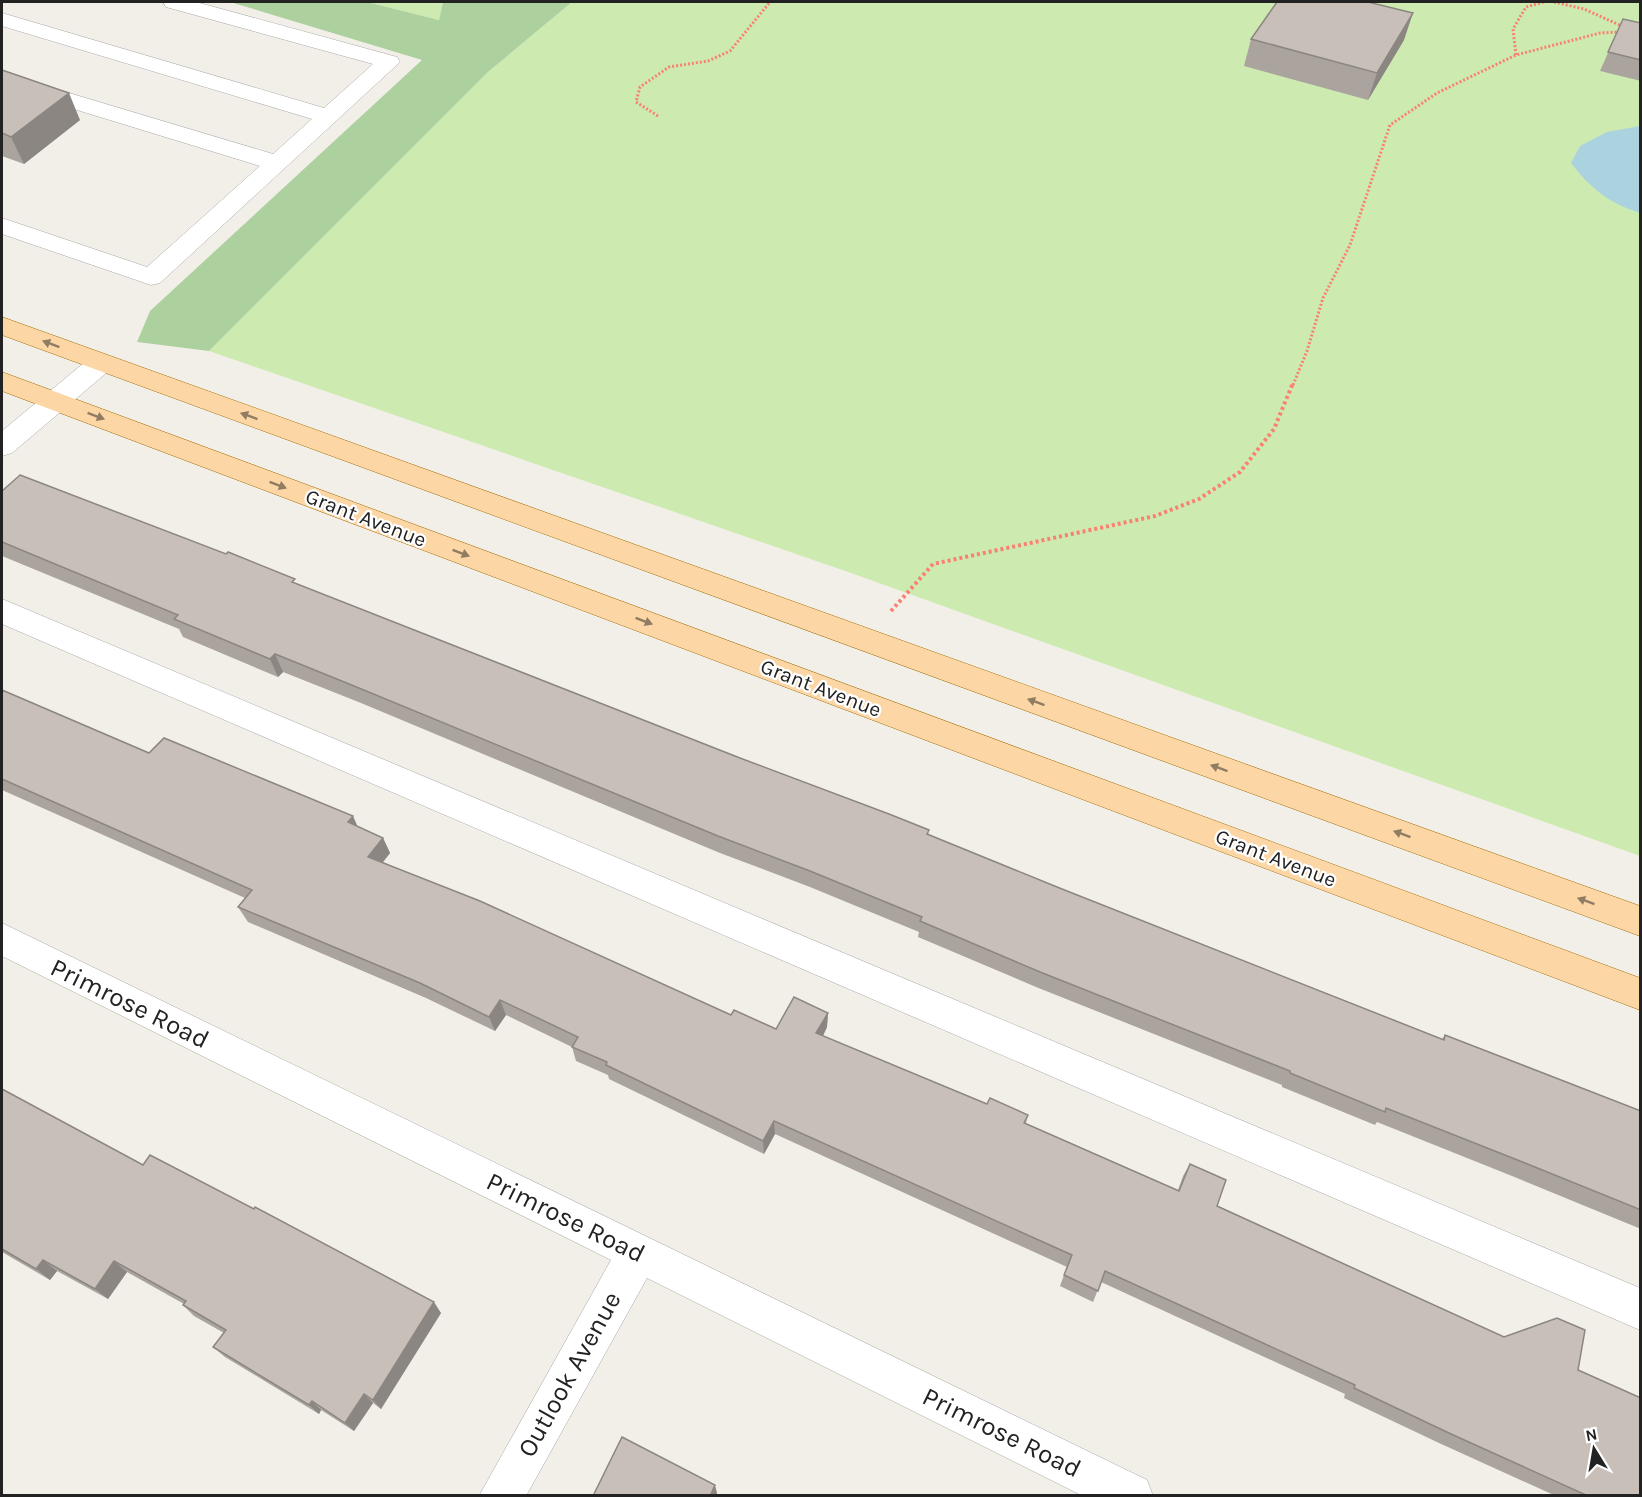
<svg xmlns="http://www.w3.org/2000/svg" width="1642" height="1497" viewBox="0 0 1642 1497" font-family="Karla,sans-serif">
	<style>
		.grass { fill: #cdebb0 }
		.forest { fill: #add19e }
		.water { fill: #aad3df }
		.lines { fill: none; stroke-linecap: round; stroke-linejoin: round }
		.minor-casing { stroke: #a9a9a9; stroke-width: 1 }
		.major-casing { stroke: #a06b00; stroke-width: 1 }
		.path-far1 { stroke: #fa8072; stroke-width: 3; stroke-dasharray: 2 2; stroke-linecap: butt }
		.path { stroke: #fa8072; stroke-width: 4; stroke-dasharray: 3 3; stroke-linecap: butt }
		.minor { fill: #fff; fill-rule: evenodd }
		.major { fill: #fcd6a4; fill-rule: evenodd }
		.wall { fill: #aba49e }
		.shaded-wall { fill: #8b8681 }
		.building { fill: #c7bfb8; stroke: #8b8681; stroke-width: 1.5 }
		.oneway { fill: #8f7c63 }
		.labels { text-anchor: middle; stroke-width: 4.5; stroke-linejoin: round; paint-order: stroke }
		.street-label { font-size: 21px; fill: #222; stroke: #fff }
		.near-street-label { font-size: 26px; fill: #222; stroke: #fff }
	</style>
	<rect width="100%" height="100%" fill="#f2efe9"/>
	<g class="grass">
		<path d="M 367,2 L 443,2 L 439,20 Z"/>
		<path d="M 572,2 L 1640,2 L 1640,856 L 851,573 L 209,351 L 488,72 Z"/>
	</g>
	<path class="forest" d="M 230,2 L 367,2 L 439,20 L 443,2 L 572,2 L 488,72 L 209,351 L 137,342 L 150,311 L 422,60 Z"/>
	<path class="water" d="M 1640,126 L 1640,213 C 1609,203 1591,189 1571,163 L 1580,146 L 1607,132 Z"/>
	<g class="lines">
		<g class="minor-casing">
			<g id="minor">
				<path d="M 163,2 L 196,2 L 397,57 L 400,62 L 160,283 L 151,285 L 2,234 L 2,218 L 147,267 L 260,166 L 2,87 L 2,73 L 273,154 L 312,119 L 2,26 L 2,13 L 324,108 L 373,64 L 166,7 Z"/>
				<path d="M 101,354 L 111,357 L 115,363 L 111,369 L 12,453 L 2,456 L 2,431 L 91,357 Z"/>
				<path d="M 2,599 L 1640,1288 L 1640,1330 L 2,624 Z"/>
				<path d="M 2,923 L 1147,1480 L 1153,1496 L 1083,1496 L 647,1278 L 526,1496 L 479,1496 L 611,1260 L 2,956 Z"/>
			</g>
		</g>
		<g class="major-casing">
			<g id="major">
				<path d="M 2,317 L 1640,906 L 1640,936 L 2,335 Z"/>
				<path d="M 2,372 L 1640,978 L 1640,1010 L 2,391 Z"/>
			</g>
		</g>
		<g class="path-far1">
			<path d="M 1554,2 L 1584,9 L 1624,27"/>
			<path d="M 1516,55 L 1513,29 L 1526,7 L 1544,2"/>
			<path d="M 658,116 L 636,102 L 640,87 L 669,67 L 708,61 L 730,51 L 770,2"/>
			<path d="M 1293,385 L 1307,351 L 1323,298 L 1350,245 L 1390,125 L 1437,93 L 1516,55 L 1600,33 L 1619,32"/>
		</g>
		<path class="path" d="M 891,611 L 933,564 L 1155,516 L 1199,499 L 1240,472 L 1274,429 L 1293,383"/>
		<use href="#minor" class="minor"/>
		<use href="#major" class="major"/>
	</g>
	<g class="wall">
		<path d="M 1623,19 L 1641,23 L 1641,81 L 1600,71 Z"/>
		<path d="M 1251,39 L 1404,40 L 1368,100 L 1244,66 Z"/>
		<path d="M 2,70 L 80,120 L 24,164 L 2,156 Z"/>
		<path d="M 2,491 L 297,584 L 740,758 L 929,830 L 928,835 L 1062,889 L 1442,1039 L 1445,1035 L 1641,1111 L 1641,1229 L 1512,1176 L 1377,1122 L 1375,1125 L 1282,1087 L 1282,1085 L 1036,987 L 918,937 L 919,932 L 810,887 L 720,853 L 361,703 L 283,672 L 278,677 L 183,637 L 179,629 L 2,556 Z"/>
		<path d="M 2,690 L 149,753 L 357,826 L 383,838 L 390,853 L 383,862 L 731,1015 L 776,1029 L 828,1013 L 827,1027 L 823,1036 L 987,1104 L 1028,1115 L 1026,1123 L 1178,1190 L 1183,1176 L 1190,1164 L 1217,1206 L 1578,1370 L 1641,1496 L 1556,1496 L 1439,1443 L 1344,1398 L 1345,1394 L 1101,1282 L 1093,1302 L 1060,1286 L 1067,1267 L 775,1134 L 764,1154 L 609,1079 L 608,1075 L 576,1061 L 572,1047 L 506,1015 L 495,1031 L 426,998 L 248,922 L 238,907 L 245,898 L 2,790 Z"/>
		<path d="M 2,1089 L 143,1165 L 441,1313 L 381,1409 L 373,1403 L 354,1431 L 321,1410 L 319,1414 L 225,1357 L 213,1347 L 224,1333 L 194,1316 L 183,1305 L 184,1304 L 127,1272 L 108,1299 L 57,1271 L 50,1280 L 2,1252 Z"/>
	</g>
	<g class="shaded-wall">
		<path d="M 1413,13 L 1404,40 L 1368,100 L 1377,73 Z"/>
		<path d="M 69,93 L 80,120 L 24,164 L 11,137 Z"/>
		<path d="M 275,654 L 283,672 L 278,677 L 270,659 Z"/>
		<path d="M 353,816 L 360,832 L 348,822 Z"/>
		<path d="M 383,838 L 390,853 L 375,872 L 368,857 Z"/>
		<path d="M 500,1000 L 506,1015 L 495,1031 L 489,1017 Z"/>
		<path d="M 828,1013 L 827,1027 L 817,1048 L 816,1033 Z"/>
		<path d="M 774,1121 L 775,1134 L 764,1154 L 763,1141 Z"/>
		<path d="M 43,1260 L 57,1271 L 50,1280 L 36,1269 Z"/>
		<path d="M 114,1261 L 127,1272 L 108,1299 L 95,1289 Z"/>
		<path d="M 434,1302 L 441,1313 L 381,1409 L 373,1400 Z"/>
		<path d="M 364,1394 L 373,1403 L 354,1431 L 345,1423 Z"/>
		<path d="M 312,1401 L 321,1410 L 319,1414 L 309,1405 Z"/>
		<path d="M 715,1485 L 717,1493 L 716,1496 L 710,1496 Z"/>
	</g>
	<g class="building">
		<path d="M 1277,2 L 1368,2 L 1413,13 L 1377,73 L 1251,39 Z"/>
		<path d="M 1623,19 L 1641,23 L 1641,60 L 1608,52 Z"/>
		<path d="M 2,70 L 69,93 L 11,137 L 2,133 Z"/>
		<path d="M 20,475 L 226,554 L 228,552 L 295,579 L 292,582 L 740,758 L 889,814 L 929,830 L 927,834 L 1062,889 L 1444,1040 L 1445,1035 L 1641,1111 L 1641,1210 L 1525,1163 L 1386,1108 L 1385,1112 L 1290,1073 L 1290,1071 L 1040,972 L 920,921 L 922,917 L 810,871 L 718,836 L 354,686 L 275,654 L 270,659 L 174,619 L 178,615 L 2,542 L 2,491 Z"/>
		<path d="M 2,690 L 149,753 L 164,738 L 353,816 L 348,822 L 383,838 L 368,857 L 480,901 L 731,1015 L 734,1010 L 776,1029 L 794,997 L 828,1013 L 816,1033 L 987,1104 L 990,1098 L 1028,1115 L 1024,1123 L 1179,1191 L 1190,1164 L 1226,1180 L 1217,1206 L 1504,1337 L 1557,1318 L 1585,1330 L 1578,1370 L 1641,1398 L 1641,1496 L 1588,1496 L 1451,1434 L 1354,1388 L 1355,1385 L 1105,1271 L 1098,1291 L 1064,1275 L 1072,1255 L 774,1121 L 763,1141 L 606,1065 L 607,1062 L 572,1047 L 578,1037 L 500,1000 L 489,1017 L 420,983 L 238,907 L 252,890 L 2,779 Z"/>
		<path d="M 2,1089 L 143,1165 L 150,1155 L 254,1209 L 255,1207 L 434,1302 L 373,1400 L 364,1394 L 345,1423 L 312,1401 L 309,1405 L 213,1347 L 226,1330 L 183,1305 L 186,1301 L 114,1261 L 95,1289 L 43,1260 L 36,1269 L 2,1249 Z"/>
		<path d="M 622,1437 L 715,1485 L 710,1496 L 593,1496 Z"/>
	</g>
	<defs><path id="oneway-solid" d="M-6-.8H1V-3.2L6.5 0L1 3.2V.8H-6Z" transform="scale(1.5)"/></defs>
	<g class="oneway">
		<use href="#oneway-solid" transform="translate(51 344) rotate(-159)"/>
		<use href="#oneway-solid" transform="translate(96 416) rotate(21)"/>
		<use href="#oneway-solid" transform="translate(249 416) rotate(-160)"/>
		<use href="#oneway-solid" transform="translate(278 485) rotate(21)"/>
		<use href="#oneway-solid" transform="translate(461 553) rotate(21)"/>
		<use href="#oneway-solid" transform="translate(644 621) rotate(21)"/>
		<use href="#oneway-solid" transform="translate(1036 702) rotate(-160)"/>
		<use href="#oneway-solid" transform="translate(1219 768) rotate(-160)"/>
		<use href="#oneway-solid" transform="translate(1402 834) rotate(-160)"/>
		<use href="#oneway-solid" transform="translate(1586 901) rotate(-160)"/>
	</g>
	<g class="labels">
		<g class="street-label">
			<text transform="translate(366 518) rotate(21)" y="7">Grant Avenue</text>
			<text transform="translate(821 688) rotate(21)" y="7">Grant Avenue</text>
			<text transform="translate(1276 858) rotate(21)" y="7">Grant Avenue</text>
		</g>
		<g class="near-street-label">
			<text transform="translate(130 1003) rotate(26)" y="9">Primrose Road</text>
			<text transform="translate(566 1217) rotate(26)" y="9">Primrose Road</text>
			<text transform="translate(569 1374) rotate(-61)" y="9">Outlook Avenue</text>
			<text transform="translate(1002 1432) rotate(26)" y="9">Primrose Road</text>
		</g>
	</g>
	<rect width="1642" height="1497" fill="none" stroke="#222222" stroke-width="6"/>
	<g transform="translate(1594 1449) rotate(349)" stroke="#ffffff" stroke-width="4.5" paint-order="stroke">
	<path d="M0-4.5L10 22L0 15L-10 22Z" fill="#222222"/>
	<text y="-9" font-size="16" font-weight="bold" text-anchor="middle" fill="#222222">N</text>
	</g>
</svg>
